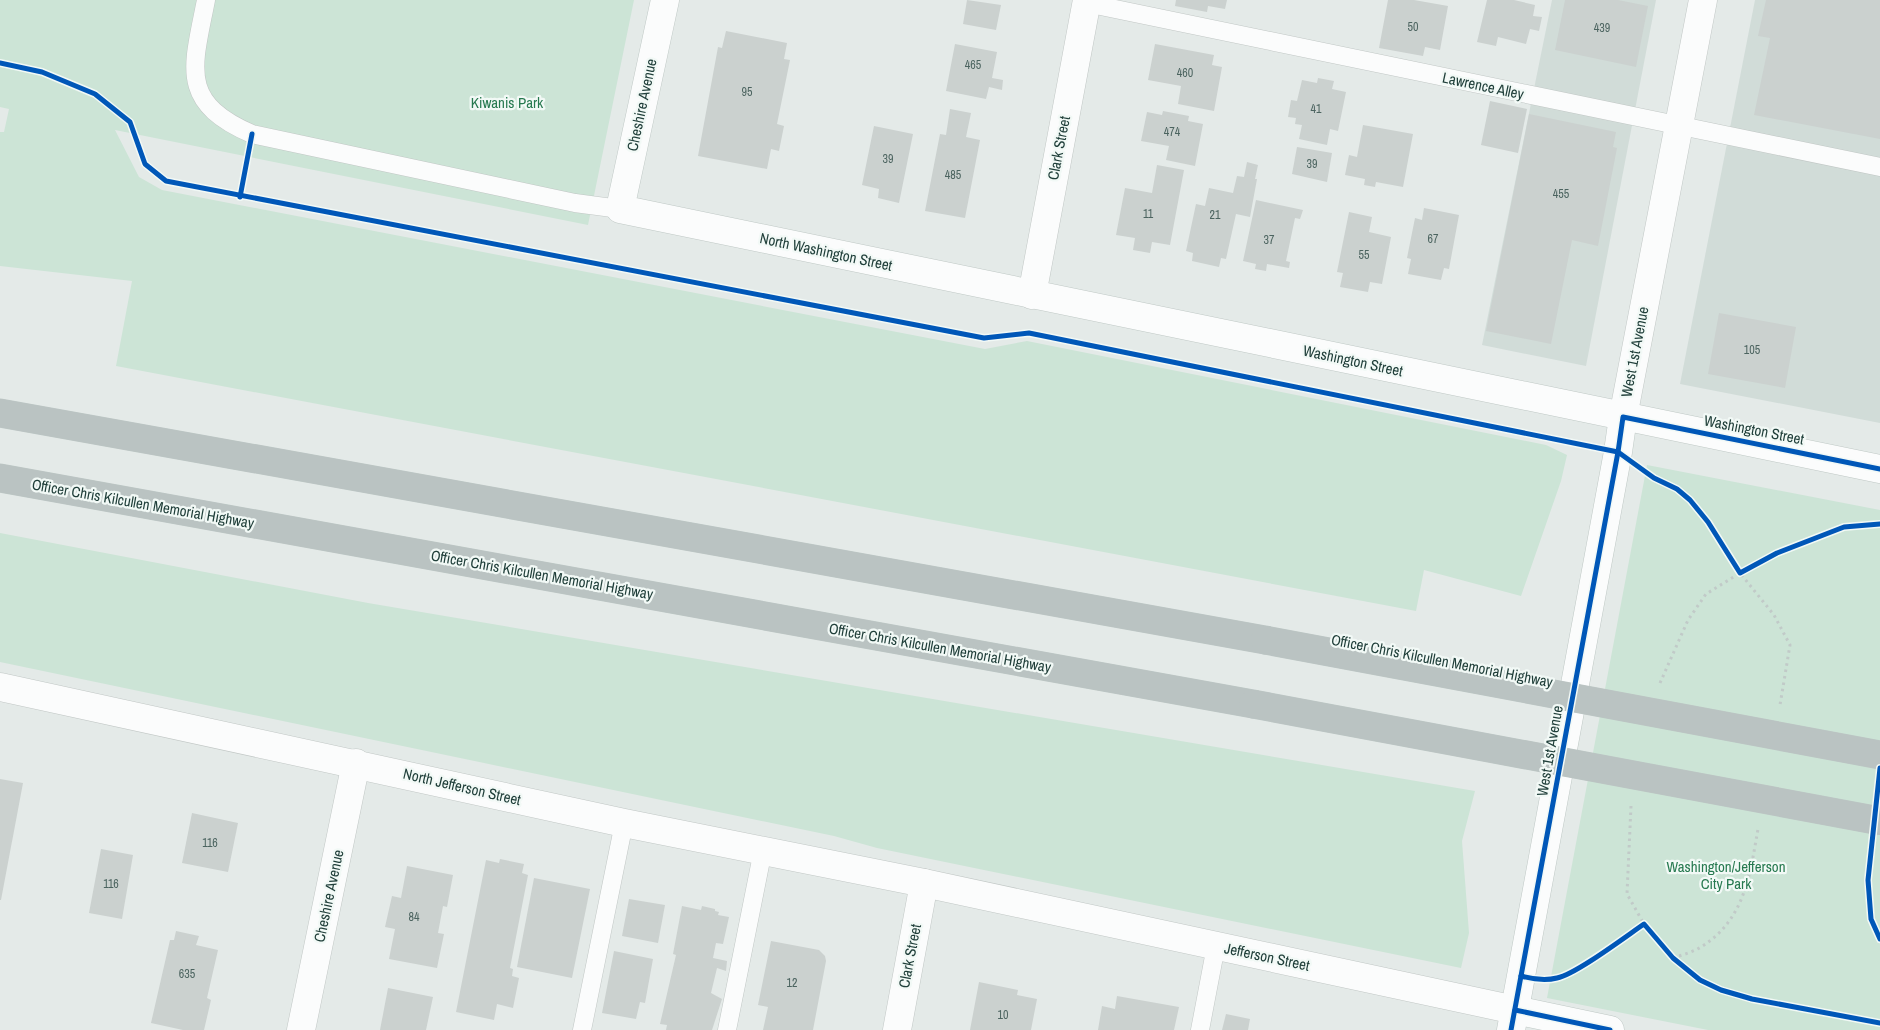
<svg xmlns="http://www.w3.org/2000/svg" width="1880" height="1030" viewBox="0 0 1880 1030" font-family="'Archivo Narrow',sans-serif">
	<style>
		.built { fill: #d1dcd8 }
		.green { fill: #cce4d6 }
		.building { fill: #cbd1cf }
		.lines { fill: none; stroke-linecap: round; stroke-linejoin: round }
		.lane-casing { stroke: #c1c7c5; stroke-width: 19 }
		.street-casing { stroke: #c1c7c5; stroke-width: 29 }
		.secondary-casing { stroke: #bfc8c5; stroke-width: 29 }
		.highway-casing { stroke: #bcc6c4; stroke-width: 29 }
		.path { stroke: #c1cac8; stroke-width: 3; stroke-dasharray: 2.5 4; stroke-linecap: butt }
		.lane { stroke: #fbfcfc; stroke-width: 18 }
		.street { stroke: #fbfcfc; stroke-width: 28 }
		.secondary { stroke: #fbfcfc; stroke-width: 28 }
		.highway { stroke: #bac3c2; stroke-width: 28 }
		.highway-bridge-casing { stroke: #bcc6c4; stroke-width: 29; stroke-linecap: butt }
		.highway-bridge { stroke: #bac3c2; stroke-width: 28 }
		.cycleway-casing { stroke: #f2f9f6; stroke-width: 8 }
		.cycleway { stroke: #0057b8; stroke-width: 5 }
		.labels { text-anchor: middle; stroke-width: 4.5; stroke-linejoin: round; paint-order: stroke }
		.number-label { font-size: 12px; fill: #4c6460 }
		.street-label { font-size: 15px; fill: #203f3a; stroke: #f2f9f6 }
		.park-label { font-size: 15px; fill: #26794f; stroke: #f2f9f6 }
	</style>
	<rect width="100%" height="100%" fill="#e4eae8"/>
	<g class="built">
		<path d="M 1552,0 L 1656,0 L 1586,366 L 1482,345 Z"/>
		<path d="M 1755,0 L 1880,0 L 1880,423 L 1680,384 Z"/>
	</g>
	<g class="green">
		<path d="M 0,0 L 634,0 L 588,225 L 115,130 L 139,177 L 162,190 L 985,349 L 1027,341 L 1546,445 L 1567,455 L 1561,481 L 1521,596 L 1424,570 L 1416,611 L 116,366 L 132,281 L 0,266 L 0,132 L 4,132 L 9,109 L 0,107 Z"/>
		<path d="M 1647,465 L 1880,510 L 1880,1030 L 1708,1030 L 1547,998 Z"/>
		<path d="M 0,533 L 368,603 L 1475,791 L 1462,841 L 1469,933 L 1461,968 L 877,848 L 834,836 L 0,662 Z"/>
	</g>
	<g class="building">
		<path d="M 967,0 L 1001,5 L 996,30 L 963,24 Z"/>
		<path d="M 1176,0 L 1227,0 L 1225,9 L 1208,6 L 1207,12 L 1175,6 Z"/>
		<path d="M 1388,0 L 1414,0 L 1448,6 L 1440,50 L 1425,47 L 1423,56 L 1379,48 Z"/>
		<path d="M 1487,0 L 1514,0 L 1535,5 L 1533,16 L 1542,17 L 1539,31 L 1530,29 L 1526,44 L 1498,37 L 1496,46 L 1477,42 Z"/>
		<path d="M 1565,0 L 1618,0 L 1648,6 L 1636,67 L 1555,50 Z"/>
		<path d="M 1766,0 L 1880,0 L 1880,139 L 1754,115 L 1770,38 L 1758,36 Z"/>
		<path d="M 726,31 L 787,43 L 784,59 L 790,60 L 777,124 L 784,126 L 779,151 L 771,149 L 767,169 L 698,156 L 718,47 L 722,48 Z"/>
		<path d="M 955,44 L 997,52 L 992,78 L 1003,80 L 1002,90 L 989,87 L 986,99 L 946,91 Z"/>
		<path d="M 1155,44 L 1214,55 L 1212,65 L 1222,67 L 1214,111 L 1178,104 L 1181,86 L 1148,80 Z"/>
		<path d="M 1318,78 L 1334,81 L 1332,89 L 1346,92 L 1338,131 L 1330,129 L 1327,145 L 1299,139 L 1302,125 L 1295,124 L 1296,118 L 1288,117 L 1291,100 L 1297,101 L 1302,80 L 1317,83 Z"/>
		<path d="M 1490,101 L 1527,109 L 1518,153 L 1481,145 Z"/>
		<path d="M 950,109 L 971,113 L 966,137 L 980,140 L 965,218 L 925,211 L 940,134 L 946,135 Z"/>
		<path d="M 1163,111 L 1189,116 L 1188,121 L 1203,124 L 1195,166 L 1166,160 L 1169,146 L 1141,141 L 1147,112 L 1162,115 Z"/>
		<path d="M 1529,114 L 1616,132 L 1613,147 L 1617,148 L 1598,246 L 1572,240 L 1551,344 L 1486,331 Z"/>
		<path d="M 1363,125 L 1413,134 L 1403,187 L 1376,182 L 1375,187 L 1364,185 L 1365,179 L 1345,175 L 1349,155 L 1357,157 Z"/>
		<path d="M 874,126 L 913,134 L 899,203 L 878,198 L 879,189 L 862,185 Z"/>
		<path d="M 1297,147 L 1332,153 L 1327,182 L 1292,174 Z"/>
		<path d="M 1247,162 L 1258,165 L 1255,179 L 1257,179 L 1250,217 L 1236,214 L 1226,259 L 1221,258 L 1219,267 L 1192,261 L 1193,253 L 1186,251 L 1196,204 L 1205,206 L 1209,188 L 1233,193 L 1237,176 L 1244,177 Z"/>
		<path d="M 1157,165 L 1184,170 L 1170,245 L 1152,242 L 1150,253 L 1133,250 L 1135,238 L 1116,235 L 1125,188 L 1152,193 Z"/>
		<path d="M 1256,200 L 1303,210 L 1300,219 L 1295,218 L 1286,261 L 1290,262 L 1289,268 L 1267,264 L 1266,271 L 1255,269 L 1256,264 L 1243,261 Z"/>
		<path d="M 1424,208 L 1459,215 L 1449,269 L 1444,268 L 1441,280 L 1408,274 L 1411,259 L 1407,258 L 1415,218 L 1422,220 Z"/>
		<path d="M 1349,212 L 1372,217 L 1369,232 L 1391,237 L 1382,284 L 1370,282 L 1368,292 L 1340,287 L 1343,273 L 1337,272 Z"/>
		<path d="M 1719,313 L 1796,327 L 1785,388 L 1708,374 Z"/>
		<path d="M 0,779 L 23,783 L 1,900 L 0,900 Z"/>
		<path d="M 192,813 L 238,823 L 228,872 L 182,863 Z"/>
		<path d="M 101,849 L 133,855 L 122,919 L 89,913 Z"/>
		<path d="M 500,859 L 524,864 L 522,873 L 528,875 L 510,968 L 513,969 L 512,976 L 519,978 L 513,1008 L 497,1004 L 494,1020 L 456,1012 L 486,860 L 499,863 Z"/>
		<path d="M 407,866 L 453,875 L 447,907 L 443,906 L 438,933 L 444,934 L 437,968 L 389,959 L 395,929 L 385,927 L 392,896 L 401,898 Z"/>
		<path d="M 534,878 L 590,889 L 572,978 L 517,967 Z"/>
		<path d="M 629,899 L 665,905 L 658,943 L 622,936 Z"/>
		<path d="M 682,906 L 701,910 L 702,906 L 715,909 L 715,911 L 719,912 L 718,915 L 729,917 L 723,944 L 716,943 L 713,958 L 727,961 L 726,971 L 717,968 L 711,993 L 722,999 L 712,1030 L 666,1030 L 667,1025 L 660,1024 L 676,955 L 673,954 Z"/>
		<path d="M 176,931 L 199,936 L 196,945 L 218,950 L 207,998 L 211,1000 L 204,1030 L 183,1030 L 151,1023 L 170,940 L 174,940 Z"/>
		<path d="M 771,941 L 819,950 L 825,956 L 826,961 L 813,1030 L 763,1030 L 768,1007 L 758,1005 Z"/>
		<path d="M 614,951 L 653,959 L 645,1003 L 640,1002 L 636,1019 L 602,1013 Z"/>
		<path d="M 979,982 L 1018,990 L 1017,995 L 1037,999 L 1031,1030 L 970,1030 Z"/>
		<path d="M 388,988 L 433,997 L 426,1030 L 380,1030 Z"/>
		<path d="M 1117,996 L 1179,1007 L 1174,1030 L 1098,1030 L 1102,1006 L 1115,1009 Z"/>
		<path d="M 1226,1014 L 1250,1019 L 1248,1030 L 1222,1030 Z"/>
	</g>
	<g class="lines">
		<g class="lane-casing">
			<g id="lane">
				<path d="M 206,0 C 193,67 178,102 252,134 L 575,203 L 620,209"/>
				<path d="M 1086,3 L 1880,167"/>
				<path d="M 582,1030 L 624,823"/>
				<path d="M 727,1030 L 763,850"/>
				<path d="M 1200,1030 L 1216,946"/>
			</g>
		</g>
		<g class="street-casing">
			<g id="street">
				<path d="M 1032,295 L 1087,0"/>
				<path d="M 1623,417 L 1703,0"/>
				<path d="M 0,687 L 624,823 L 924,883 L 1515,1010"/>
				<path d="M 301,1030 L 356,763"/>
				<path d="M 897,1030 L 924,883"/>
			</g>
		</g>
		<g class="secondary-casing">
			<g id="secondary">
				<path d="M 665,0 L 620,209 L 1880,469"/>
				<path d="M 1515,1010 L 1610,1030"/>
				<path d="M 1511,1030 L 1618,452 L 1623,417"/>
			</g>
		</g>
		<g class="highway-casing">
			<g id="highway">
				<path d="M 0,413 L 1265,640"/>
				<path d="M 0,478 L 1253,704"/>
			</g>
		</g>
		<g class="path">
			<path d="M 1660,683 L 1688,620 L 1706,594 L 1740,573 L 1774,615 L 1790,645 L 1780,705"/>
			<path d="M 1631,806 L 1627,894 L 1644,924"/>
			<path d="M 1673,958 C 1682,955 1693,952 1701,947 C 1745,920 1750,874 1758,829"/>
		</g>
		<use href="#lane" class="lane"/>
		<use href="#street" class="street"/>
		<use href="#secondary" class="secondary"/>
		<use href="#highway" class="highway"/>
		<g class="highway-bridge-casing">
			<g id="highway-bridge">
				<path d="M 1265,640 L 1880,755"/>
				<path d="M 1253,704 L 1880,821"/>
			</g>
		</g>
		<use href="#highway-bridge" class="highway-bridge"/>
		<g class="cycleway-casing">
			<g id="cycleway">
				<path d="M 0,63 L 42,72 L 95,94 L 130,122 L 145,164 L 166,181 L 984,338 L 1029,333 L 1618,452 L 1654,478 L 1677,489 L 1690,500 L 1708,522 L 1740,573 L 1777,553 L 1844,527 L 1880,524"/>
				<path d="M 240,197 L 252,134"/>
				<path d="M 1880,768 L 1868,880 L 1871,919 L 1880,939"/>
				<path d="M 1521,976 C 1532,979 1545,981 1557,978 C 1576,974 1625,937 1644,924 L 1673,958 L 1700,980 L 1721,990 L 1752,999 L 1880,1023"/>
				<path d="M 1515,1010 L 1610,1030"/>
				<path d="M 1511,1030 L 1618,452 L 1623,417 L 1880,469"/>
			</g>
		</g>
		<use href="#cycleway" class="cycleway"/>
	</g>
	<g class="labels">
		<g class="number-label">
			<text x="1413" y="31">50</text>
			<text x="1602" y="32">439</text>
			<text x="973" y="69">465</text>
			<text x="1185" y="77">460</text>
			<text x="747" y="96">95</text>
			<text x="1316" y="113">41</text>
			<text x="1172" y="136">474</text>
			<text x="888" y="163">39</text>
			<text x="1312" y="168">39</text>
			<text x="953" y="179">485</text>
			<text x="1561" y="198">455</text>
			<text x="1148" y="218">11</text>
			<text x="1215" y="219">21</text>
			<text x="1433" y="243">67</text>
			<text x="1269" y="244">37</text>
			<text x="1364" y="259">55</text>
			<text x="1752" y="354">105</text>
			<text x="210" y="847">116</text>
			<text x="111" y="888">116</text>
			<text x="414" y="921">84</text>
			<text x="187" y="978">635</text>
			<text x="792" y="987">12</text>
			<text x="1003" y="1019">10</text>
		</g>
		<g class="street-label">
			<text transform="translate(1483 86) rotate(12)" y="5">Lawrence Alley</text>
			<text transform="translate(642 105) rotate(-78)" y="5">Cheshire Avenue</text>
			<text transform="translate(1059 148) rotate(-79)" y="5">Clark Street</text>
			<text transform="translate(826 252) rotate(12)" y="5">North Washington Street</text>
			<text transform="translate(1635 352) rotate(-79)" y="5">West 1st Avenue</text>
			<text transform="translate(1353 361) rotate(12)" y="5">Washington Street</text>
			<text transform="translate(1754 430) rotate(11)" y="5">Washington Street</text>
			<text transform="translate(143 504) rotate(10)" y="5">Officer Chris Kilcullen Memorial Highway</text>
			<text transform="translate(542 575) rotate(10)" y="5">Officer Chris Kilcullen Memorial Highway</text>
			<text transform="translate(940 648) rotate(10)" y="5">Officer Chris Kilcullen Memorial Highway</text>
			<text transform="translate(1442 661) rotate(11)" y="5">Officer Chris Kilcullen Memorial Highway</text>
			<text transform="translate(1550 751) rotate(-80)" y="5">West 1st Avenue</text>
			<text transform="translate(462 787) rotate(13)" y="5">North Jefferson Street</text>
			<text transform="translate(329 896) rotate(-78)" y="5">Cheshire Avenue</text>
			<text transform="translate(910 956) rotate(-79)" y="5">Clark Street</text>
			<text transform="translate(1267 957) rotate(12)" y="5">Jefferson Street</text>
		</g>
		<g class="park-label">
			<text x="507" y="108">Kiwanis Park</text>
			<text x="1726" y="872">Washington/Jefferson<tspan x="1726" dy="17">City Park</tspan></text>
		</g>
	</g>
</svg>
